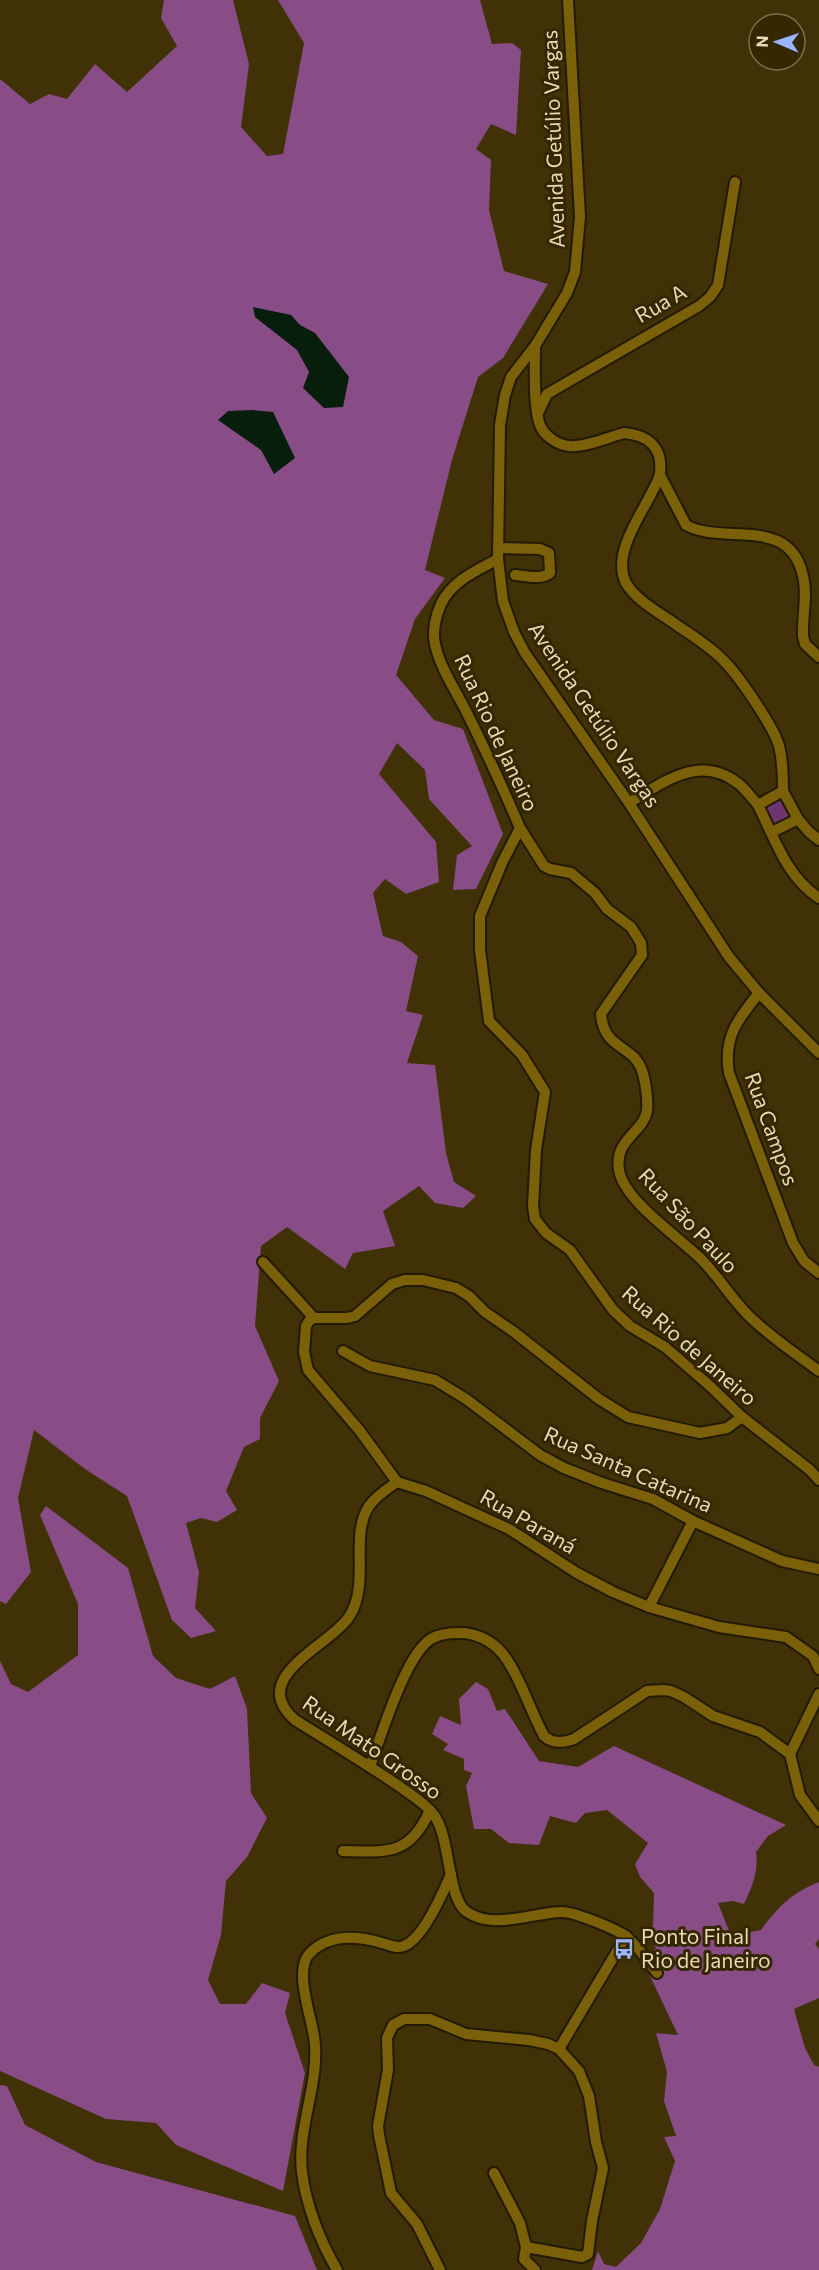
<svg xmlns="http://www.w3.org/2000/svg" width="819" height="2270" viewBox="0 0 819 2270" font-family="Commissioner,sans-serif">
	<style>
		.green { fill: #6f356e }
		.forest { fill: #884c86 }
		.water { fill: #071e0c }
		.lines { fill: none; stroke-linecap: round; stroke-linejoin: round }
		.minor-casing { stroke: #231a03; stroke-width: 14 }
		.minor { stroke: #7b600a; stroke-width: 10 }
		.labels { text-anchor: middle; stroke-width: 6; stroke-linejoin: round; paint-order: stroke }
		.street-label { font-size: 21px; fill: #e9dab7; stroke: #352700 }
		.poi-label { font-size: 21px; fill: #e9dab7; stroke: #352700; text-anchor: start }
	</style>
	<rect width="100%" height="100%" fill="#403107"/>
	<path class="green" d="M 781,800 C 786,803 791,813 790,819 L 775,826 L 772,825 L 763,809 L 771,802 Z"/>
	<g class="forest">
		<path d="M 164,0 L 233,0 L 249,64 L 241,127 L 267,156 L 283,154 L 304,43 L 278,0 L 480,0 L 492,44 L 512,43 L 521,50 L 516,135 L 491,124 L 476,149 L 491,160 L 489,210 L 504,271 L 548,284 L 503,358 L 478,377 L 452,460 L 425,570 L 445,578 L 415,619 L 396,675 L 434,720 L 463,729 L 503,834 L 476,889 L 453,890 L 457,855 L 472,846 L 429,799 L 425,770 L 397,743 L 379,774 L 436,842 L 439,882 L 406,894 L 385,879 L 373,893 L 383,936 L 401,942 L 418,956 L 406,1011 L 423,1015 L 407,1063 L 435,1065 L 446,1153 L 454,1182 L 476,1196 L 463,1208 L 435,1203 L 419,1186 L 383,1211 L 395,1246 L 353,1253 L 345,1269 L 287,1227 L 261,1246 L 255,1326 L 279,1381 L 260,1418 L 260,1439 L 244,1447 L 226,1491 L 237,1510 L 217,1522 L 201,1518 L 186,1523 L 199,1572 L 195,1608 L 216,1631 L 191,1638 L 172,1620 L 127,1496 L 85,1469 L 34,1430 L 18,1498 L 31,1572 L 6,1604 L 0,1601 L 0,79 L 30,104 L 49,94 L 67,99 L 95,64 L 127,92 L 177,46 L 161,18 Z"/>
		<path d="M 46,1506 L 128,1568 L 153,1656 L 176,1678 L 210,1689 L 235,1676 L 247,1709 L 251,1793 L 267,1818 L 247,1857 L 226,1881 L 221,1935 L 208,1980 L 220,2004 L 246,2004 L 262,1983 L 290,1993 L 285,2013 L 305,2073 L 283,2191 L 176,2145 L 156,2123 L 106,2119 L 0,2071 L 0,1661 L 11,1684 L 28,1692 L 78,1655 L 78,1604 L 40,1515 Z"/>
		<path d="M 476,1682 L 488,1689 L 497,1711 L 505,1709 L 539,1761 L 578,1767 L 614,1746 L 786,1825 L 768,1836 L 756,1852 C 759,1871 752,1887 744,1904 L 733,1901 L 718,1903 L 731,1936 L 761,1930 C 778,1907 791,1893 819,1882 L 819,1939 L 815,1944 L 819,1949 L 819,1998 L 794,2009 L 805,2048 L 814,2065 L 819,2067 L 819,2270 L 592,2270 L 598,2251 L 604,2264 L 616,2267 L 641,2243 L 660,2209 L 675,2161 L 664,2137 L 676,2136 L 664,2101 L 667,2072 L 656,2033 L 678,2035 L 649,1974 L 648,1960 L 656,1948 L 648,1932 L 653,1925 L 654,1893 L 640,1877 L 635,1864 L 648,1843 L 607,1810 L 585,1813 L 576,1823 L 550,1816 L 539,1845 L 509,1843 L 491,1829 L 474,1829 L 466,1786 L 472,1773 L 464,1770 L 464,1759 L 443,1750 L 448,1744 L 432,1734 L 440,1716 L 461,1725 L 459,1699 Z"/>
		<path d="M 0,2085 L 7,2086 L 25,2125 L 96,2162 L 295,2216 L 317,2270 L 0,2270 Z"/>
	</g>
	<g class="water">
		<path d="M 253,307 L 291,315 L 300,325 L 315,333 L 349,377 L 343,407 L 324,408 L 303,388 L 309,372 L 297,350 L 255,317 Z"/>
		<path d="M 252,410 L 273,412 L 295,458 L 274,474 L 261,450 L 218,420 L 228,411 Z"/>
	</g>
	<g class="lines">
		<g class="minor-casing">
			<g id="minor">
				<path d="M 568,0 L 580,217 L 575,272 L 567,293 L 535,346 L 511,377 L 505,395 L 500,425 L 498,559 L 503,601 L 514,632 L 525,653 L 629,803 L 729,957 L 759,993 L 819,1053"/>
				<path d="M 535,346 C 535,366 533,407 540,425 C 544,436 558,445 569,446 C 584,448 609,437 624,433 C 648,435 663,447 660,473 C 659,480 654,488 651,494 C 639,518 612,555 626,583 C 636,601 662,614 678,626 C 693,636 709,646 722,659 C 737,673 774,727 779,746 C 783,761 783,776 783,791"/>
				<path d="M 539,411 L 547,394 L 699,306 L 710,297 L 718,285 L 735,182"/>
				<path d="M 660,475 L 686,525 C 723,546 790,514 803,576 C 808,595 802,616 803,636 L 805,644 L 819,657"/>
				<path d="M 498,548 L 540,549 L 549,553 L 550,573 C 541,580 526,576 515,575"/>
				<path d="M 498,559 C 477,570 452,581 441,604 C 436,615 432,631 435,644 C 440,668 455,689 466,711 C 485,749 503,788 520,828 L 502,863 L 480,916 L 480,950 L 489,1021 L 522,1055 L 545,1092 L 536,1150 L 533,1206 L 535,1219 L 546,1233 L 570,1250 L 613,1310 L 630,1326 L 665,1347 L 710,1386 L 742,1417 L 810,1470 L 819,1480"/>
				<path d="M 629,803 C 664,782 700,753 739,784 C 746,790 752,798 758,805"/>
				<path d="M 798,819 L 809,832 L 819,840"/>
				<path d="M 520,828 L 544,866 L 550,869 L 571,873 L 595,893 L 607,909 L 631,927 L 641,943 L 642,955 L 601,1014 C 604,1052 635,1043 643,1074 C 646,1084 648,1101 647,1111 C 643,1133 614,1139 619,1170 C 624,1201 679,1237 701,1259 C 718,1276 731,1298 748,1315 C 769,1336 795,1353 819,1371"/>
				<path d="M 772,832 L 798,819 L 783,791 L 758,805 C 775,839 786,876 819,898"/>
				<path d="M 759,993 C 738,1019 723,1037 729,1073 L 793,1243 L 804,1261 L 819,1273"/>
				<path d="M 263,1262 L 314,1318"/>
				<path d="M 343,1351 L 370,1366 L 435,1380 L 466,1399 L 540,1455 L 564,1468 L 602,1483 L 653,1499 L 693,1521 L 782,1561 L 819,1569"/>
				<path d="M 742,1417 L 727,1428 L 700,1433 L 628,1417 L 599,1399 L 514,1332 L 485,1312 L 469,1296 L 456,1288 L 423,1280 L 405,1280 L 392,1284 L 355,1316 L 347,1318 L 314,1318 L 309,1321 L 306,1326 L 304,1352 L 308,1370 L 360,1431 L 397,1482 L 426,1491 L 509,1529 L 577,1573 L 613,1592 L 649,1607 L 719,1627 L 786,1637 L 813,1656 L 819,1669"/>
				<path d="M 397,1482 C 387,1489 376,1496 369,1506 C 349,1537 371,1583 349,1617 C 331,1645 246,1677 295,1720 C 330,1742 365,1763 399,1786 C 411,1795 425,1803 434,1815 C 451,1838 447,1899 467,1912 C 493,1930 532,1913 561,1912 C 573,1911 619,1930 628,1938 C 639,1948 648,1961 657,1973"/>
				<path d="M 649,1607 L 693,1521"/>
				<path d="M 790,1754 L 819,1694"/>
				<path d="M 370,1766 C 381,1737 405,1655 431,1639 C 439,1634 449,1633 458,1633 C 475,1632 492,1641 502,1653 C 518,1672 531,1712 544,1736 C 553,1744 563,1743 574,1739 L 638,1697 L 647,1691 L 663,1690 L 671,1691 L 684,1697 L 713,1716 L 760,1732 L 790,1754 L 800,1795 L 819,1821"/>
				<path d="M 343,1851 C 387,1852 410,1856 430,1810"/>
				<path d="M 559,2049 L 626,1936"/>
				<path d="M 526,2247 L 524,2259 L 535,2270"/>
				<path d="M 337,2270 C 320,2241 306,2205 302,2172 C 297,2129 318,2088 315,2045 C 314,2021 292,1971 310,1953 C 329,1934 358,1936 382,1943 C 389,1945 397,1949 404,1946 C 423,1939 443,1893 451,1874"/>
				<path d="M 440,2270 L 417,2224 L 391,2193 L 379,2135 L 378,2126 L 388,2070 L 387,2038 L 393,2025 L 404,2019 L 430,2019 L 466,2034 L 529,2040 L 548,2044 L 559,2049 L 579,2071 L 589,2096 L 596,2142 L 603,2168 L 592,2221 L 588,2254 L 582,2257 L 526,2247 L 520,2223 L 494,2173"/>
			</g>
		</g>
		<use href="#minor" class="minor"/>
	</g>
	<defs>
		<g id="bus-bare" transform="scale(1.62)"><path d="M-5-6H5V4H4V6H2V4H-2V6H-4V4H-5ZM-3.5-4V0h7V-4ZM-3.5 1.2v1.5H-2V1.2ZM2 1.2v1.5H3.5V1.2Z" fill="#9ab5fd" stroke="#352700" stroke-width="2.5" paint-order="stroke"/></g>
	</defs>
	<g fill-rule="evenodd">
		<use href="#bus-bare" x="624" y="1949"/>
	</g>
	<g class="labels">
		<g class="street-label">
			<text transform="translate(554 139) rotate(-92)" y="7">Avenida Getúlio Vargas</text>
			<text transform="translate(661 304) rotate(-30)" y="7">Rua A</text>
			<text transform="translate(594 715) rotate(56)" y="7">Avenida Getúlio Vargas</text>
			<text transform="translate(496 733) rotate(65)" y="7">Rua Rio de Janeiro</text>
			<text transform="translate(771 1129) rotate(70)" y="7">Rua Campos</text>
			<text transform="translate(688 1221) rotate(47)" y="7">Rua São Paulo</text>
			<text transform="translate(689 1346) rotate(41)" y="7">Rua Rio de Janeiro</text>
			<text transform="translate(628 1470) rotate(24)" y="7">Rua Santa Catarina</text>
			<text transform="translate(528 1522) rotate(30)" y="7">Rua Paraná</text>
			<text transform="translate(372 1748) rotate(35)" y="7">Rua Mato Grosso</text>
		</g>
		<g class="poi-label">
			<text x="641" y="1944">Ponto Final<tspan x="641" dy="24">Rio de Janeiro</tspan></text>
		</g>
	</g>
	<g transform="translate(777 42) rotate(272)"><circle r="28" fill="#352700" stroke="#7d6f49" stroke-width="1.5"/>
	<path d="M0-4.5L10 22L0 15L-10 22Z" fill="#9ab5fd"/>
	<text y="-9" font-size="16" font-weight="bold" text-anchor="middle" fill="#e9dab7">N</text>
	</g>
</svg>
